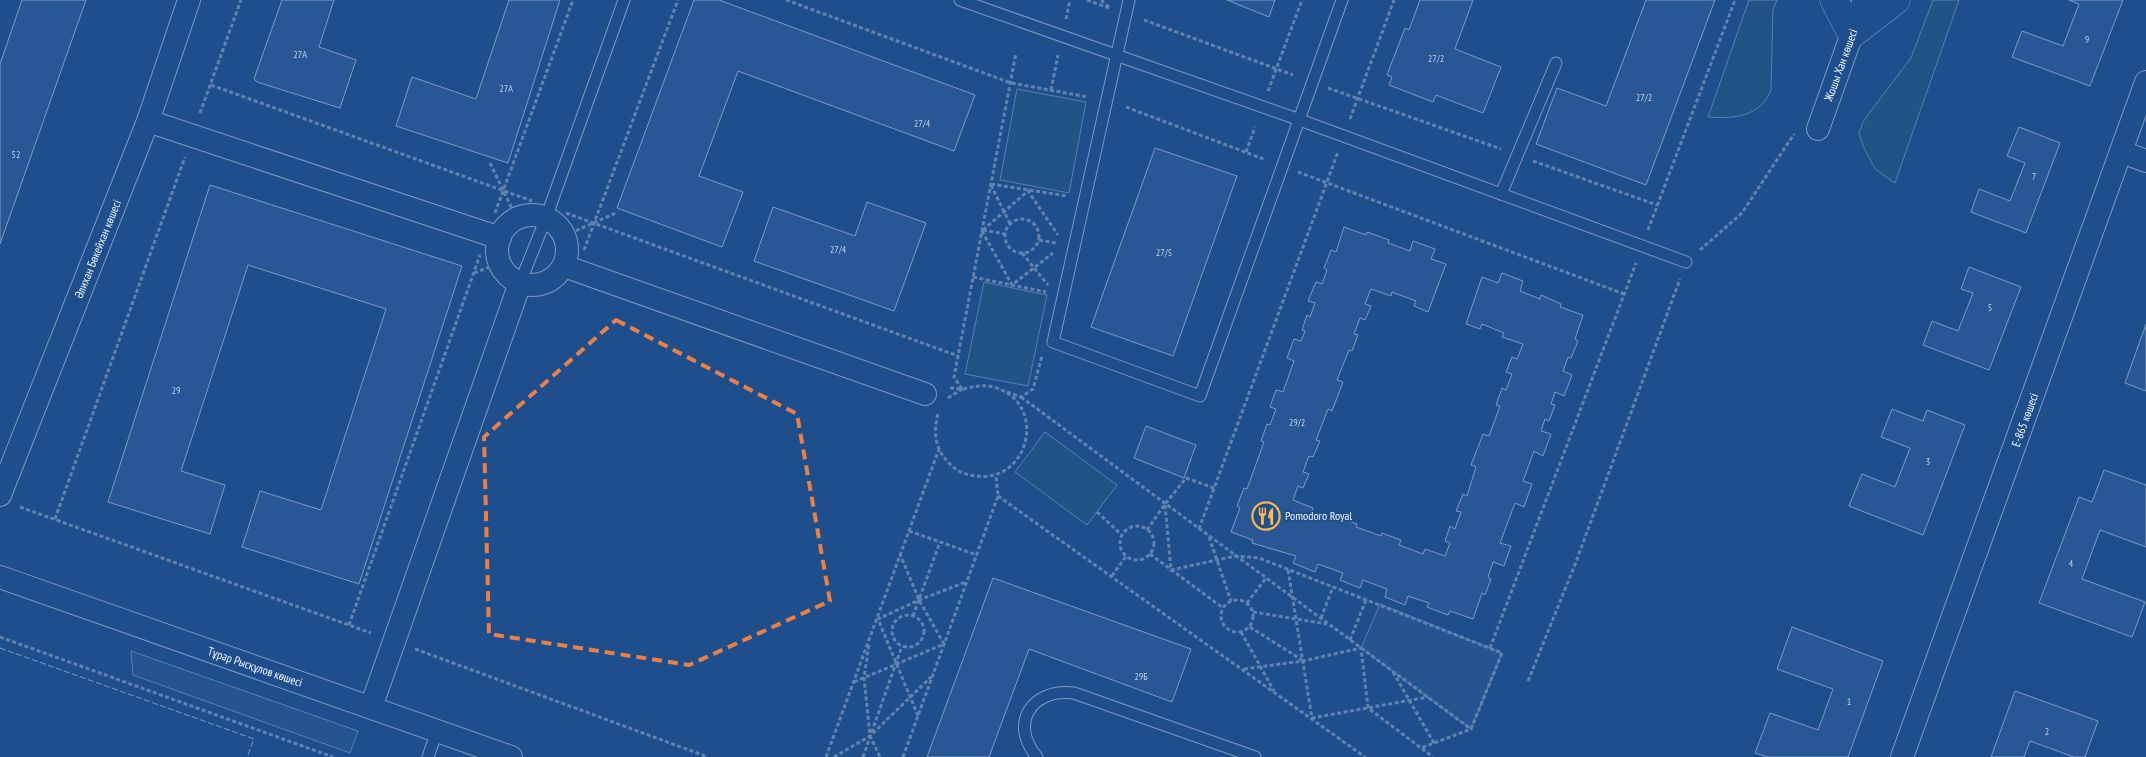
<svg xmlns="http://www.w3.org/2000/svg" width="2146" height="757" viewBox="0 0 2146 757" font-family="'PT Sans Narrow',sans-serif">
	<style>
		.green { fill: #245a82; stroke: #a8bbd7 }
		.parking { fill: #305b95; stroke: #a8bbd7 }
		.building { fill: #3563a3; stroke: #f2f6ff }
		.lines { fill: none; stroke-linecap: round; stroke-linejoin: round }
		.service-casing { stroke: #f2f6ff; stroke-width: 13 }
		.minor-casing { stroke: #f2f6ff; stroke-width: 24 }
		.tertiary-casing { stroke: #f2f6ff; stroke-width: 29 }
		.path { stroke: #b3c4dc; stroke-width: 3; stroke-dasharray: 4 2.5; stroke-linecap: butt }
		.service { stroke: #1f4e8c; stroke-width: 11 }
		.minor { stroke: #1f4e8c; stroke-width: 22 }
		.tertiary { stroke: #1f4e8c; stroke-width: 28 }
		.fence { stroke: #f2f6ff; stroke-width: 1; stroke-dasharray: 6 2.5; stroke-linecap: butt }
		.marked { fill: none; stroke: #ea8049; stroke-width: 4; stroke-dasharray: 10 6; stroke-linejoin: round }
		.labels { text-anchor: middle; stroke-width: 4; stroke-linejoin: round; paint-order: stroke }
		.number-label { font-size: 10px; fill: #c3d1e8 }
		.street-label { font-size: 12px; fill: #f2f6ff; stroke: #1f4e8c }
		.poi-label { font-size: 12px; fill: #f2f6ff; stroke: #1f4e8c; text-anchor: start }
	</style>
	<rect width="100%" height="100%" fill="#1f4e8c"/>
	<g class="green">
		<path d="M 1749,0 L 1777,0 L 1773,10 L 1771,90 C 1761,117 1733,119 1708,117 Z"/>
		<path d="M 1933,0 L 1959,0 L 1895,183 L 1875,169 L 1863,146 L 1859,133 L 1863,122 L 1873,108 L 1911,58 Z"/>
		<path d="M 1017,89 L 1086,102 L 1069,193 L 1000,180 Z"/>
		<path d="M 984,282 L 1047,295 L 1028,386 L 965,374 Z"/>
		<path d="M 1045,432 L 1117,485 L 1087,525 L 1015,472 Z"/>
	</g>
	<g class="parking">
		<path d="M 1380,604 L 1502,653 L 1471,729 L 1361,648 Z"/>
		<path d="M 131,651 L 358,731 L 350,753 L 133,675 Z"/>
	</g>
	<g class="building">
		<path d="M 22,0 L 86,0 L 0,244 L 0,64 Z"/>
		<path d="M 282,0 L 334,0 L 319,47 L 356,60 L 340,108 L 257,82 L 254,79 Z"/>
		<path d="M 509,0 L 560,0 L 508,163 L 396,126 L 412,77 L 476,99 Z"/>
		<path d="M 694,0 L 719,0 L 975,95 L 954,151 L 738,71 L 699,176 L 743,192 L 722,247 L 617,208 Z"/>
		<path d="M 1227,0 L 1275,0 L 1269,17 Z"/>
		<path d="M 1420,0 L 1473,0 L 1455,49 L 1501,67 L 1483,113 L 1436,95 L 1433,102 L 1389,85 L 1392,77 L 1387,75 L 1405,28 L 1409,30 Z"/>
		<path d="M 1646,0 L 1715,0 L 1646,185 L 1536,144 L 1557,88 L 1606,106 Z"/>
		<path d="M 2069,0 L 2123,0 L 2090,86 L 2012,57 L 2022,31 L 2063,46 L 2079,4 Z"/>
		<path d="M 2019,127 L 2060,143 L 2026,233 L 1971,212 L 1979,189 L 2010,201 L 2025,163 L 2007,156 Z"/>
		<path d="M 1155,148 L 1237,176 L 1173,356 L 1091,327 Z"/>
		<path d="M 210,185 L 462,266 L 359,584 L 242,547 L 260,491 L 321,510 L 386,309 L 248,265 L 181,471 L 225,485 L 210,534 L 108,502 Z"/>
		<path d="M 867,202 L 926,223 L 894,311 L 754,261 L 773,207 L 855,236 Z"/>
		<path d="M 1344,227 L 1366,235 L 1367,232 L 1389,240 L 1388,243 L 1410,251 L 1413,241 L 1435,249 L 1431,259 L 1446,264 L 1428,312 L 1414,306 L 1416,301 L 1392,292 L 1391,296 L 1371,289 L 1365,304 L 1371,306 L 1365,320 L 1360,318 L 1354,334 L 1358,335 L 1352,351 L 1349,350 L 1337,380 L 1343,382 L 1332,411 L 1328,409 L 1316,440 L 1320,441 L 1313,457 L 1309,456 L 1303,472 L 1309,474 L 1303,488 L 1298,486 L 1293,500 L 1313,508 L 1311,513 L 1335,522 L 1338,517 L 1357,524 L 1356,527 L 1381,536 L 1382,533 L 1401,540 L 1399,545 L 1423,554 L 1425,549 L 1445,556 L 1450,543 L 1445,541 L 1450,526 L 1455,529 L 1461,512 L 1456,511 L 1463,494 L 1467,496 L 1476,467 L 1471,465 L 1483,434 L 1489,436 L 1500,406 L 1496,405 L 1502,388 L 1506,390 L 1512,374 L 1506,372 L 1512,357 L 1517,359 L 1523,344 L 1502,337 L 1504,333 L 1482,324 L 1480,329 L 1466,324 L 1482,277 L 1498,283 L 1502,273 L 1523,281 L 1520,291 L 1540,299 L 1541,295 L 1561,304 L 1560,307 L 1583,315 L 1575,339 L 1578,341 L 1571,358 L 1568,357 L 1563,371 L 1572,375 L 1564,396 L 1555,392 L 1551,404 L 1555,405 L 1549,421 L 1545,419 L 1541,431 L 1551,434 L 1543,456 L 1534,451 L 1523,481 L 1532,484 L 1524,507 L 1515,503 L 1500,543 L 1511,546 L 1504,566 L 1493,562 L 1488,577 L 1491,579 L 1485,595 L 1482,593 L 1473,619 L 1450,611 L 1448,615 L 1427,607 L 1429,603 L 1408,596 L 1405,605 L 1385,597 L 1387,589 L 1363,580 L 1360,588 L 1340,580 L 1343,573 L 1318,564 L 1315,572 L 1293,563 L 1296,556 L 1252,543 L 1253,540 L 1231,532 L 1240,508 L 1237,506 L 1244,488 L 1247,489 L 1264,442 L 1261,441 L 1267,424 L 1270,425 L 1276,409 L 1270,407 L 1276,390 L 1283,392 L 1294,361 L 1287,358 L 1294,339 L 1301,341 L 1305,331 L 1302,330 L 1307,315 L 1310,317 L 1315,303 L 1308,301 L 1316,282 L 1322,284 L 1327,270 L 1324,268 L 1331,250 L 1336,252 Z"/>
		<path d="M 1969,267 L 2021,287 L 1989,370 L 1923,345 L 1932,321 L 1958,331 L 1973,293 L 1961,289 Z"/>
		<path d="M 2146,324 L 2146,391 L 2125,383 Z"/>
		<path d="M 1892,409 L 1923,421 L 1927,410 L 1965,425 L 1923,535 L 1849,506 L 1862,474 L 1895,487 L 1910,448 L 1881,437 Z"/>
		<path d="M 1146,426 L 1196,445 L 1184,478 L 1134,458 Z"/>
		<path d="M 2104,470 L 2146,485 L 2146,547 L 2100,530 L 2082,579 L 2145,602 L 2132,637 L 2039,603 L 2079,497 L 2092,502 Z"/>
		<path d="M 993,578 L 1191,649 L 1172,702 L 1029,649 L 989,757 L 927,757 Z"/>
		<path d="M 1792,627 L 1883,661 L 1848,757 L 1768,757 L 1755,753 L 1770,713 L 1818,730 L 1833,689 L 1777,669 Z"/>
		<path d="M 2015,691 L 2098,721 L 2085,757 L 2074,757 L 2030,741 L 2024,757 L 1991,757 Z"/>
	</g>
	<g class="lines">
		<g class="service-casing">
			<g id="service">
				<path d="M 960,0 L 1300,120 L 1686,262"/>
				<path d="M 1129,0 L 1053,342 L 1200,396 L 1342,0"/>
				<path d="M 1501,194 L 1556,63"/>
				<path d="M 520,283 L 546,218 L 624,0"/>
				<path d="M 428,757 L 437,731"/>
				<path d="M 1037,757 C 1009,724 1031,688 1074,693 L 1255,757"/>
			</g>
		</g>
		<g class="minor-casing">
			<g id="minor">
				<path d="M 148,121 L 500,238"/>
				<path d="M 1818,129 L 1864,0"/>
				<path d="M 2122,152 L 2146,161"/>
				<circle cx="532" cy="250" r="35"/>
				<path d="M 564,266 L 925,394"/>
				<path d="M 0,495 L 148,121 L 189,0"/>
				<path d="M 0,577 L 511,757"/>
				<path d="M 371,707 L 520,283"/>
				<path d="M 1902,757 L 2146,82"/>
			</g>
		</g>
		<g class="tertiary-casing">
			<path id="tertiary" d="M 1834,0 L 1852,34 L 1896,0"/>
		</g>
		<g class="path">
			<path d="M 786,0 L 1011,83 L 1088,97"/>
			<path d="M 1087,0 L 1109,8"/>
			<path d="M 1101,0 L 1109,7"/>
			<path d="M 1066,19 L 1070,0"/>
			<path d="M 1144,20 L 1293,75"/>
			<path d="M 211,85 L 532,201"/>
			<path d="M 1328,88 L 1501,149"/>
			<path d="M 1051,90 L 1058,55"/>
			<path d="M 1268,91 L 1302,0"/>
			<path d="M 1126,107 L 1266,160"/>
			<path d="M 200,113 L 241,0"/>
			<path d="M 1350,119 L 1394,0"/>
			<path d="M 1246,152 L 1255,127"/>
			<path d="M 1533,161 L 1657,205"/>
			<path d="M 490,163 L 517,219"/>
			<path d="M 1298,172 L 1624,294"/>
			<path d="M 991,184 L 1067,196"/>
			<path d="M 991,185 L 1010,224"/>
			<path d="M 495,213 L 573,0"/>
			<path d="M 566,213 L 958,356"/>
			<circle cx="1022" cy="236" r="17"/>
			<path d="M 983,230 L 1028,191 L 1058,235"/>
			<path d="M 983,230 L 1005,234"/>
			<path d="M 1648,230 L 1735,0"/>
			<path d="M 982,231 L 1012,285 L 1053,253"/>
			<path d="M 564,236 L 616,213"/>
			<path d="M 1039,240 L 1056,243"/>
			<path d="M 584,250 L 678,0"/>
			<path d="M 1700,250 L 1742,213 L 1794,134"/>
			<path d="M 1022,253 L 1048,285"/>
			<path d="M 474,273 L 500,263"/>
			<path d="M 973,277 L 1046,292"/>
			<path d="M 962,389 L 954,377 L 1016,53"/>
			<path d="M 1007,392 L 1021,397 L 1033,389 L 1042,356"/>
			<path d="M 1021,397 L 1471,729"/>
			<path d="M 948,398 L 962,389"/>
			<path d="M 938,414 C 933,433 935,449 949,463 C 956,471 965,475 976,476 C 1031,483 1048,401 993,387 C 982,384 974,387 963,389 C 958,389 953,388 948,388"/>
			<path d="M 998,496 L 1365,757"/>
			<path d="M 1165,505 L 1171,570 L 1235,556 L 1259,558 L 1502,653 L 1471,729 L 1421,748"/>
			<path d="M 20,507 L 371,633"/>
			<path d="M 1097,512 L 1122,535"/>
			<path d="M 55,519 L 185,157"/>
			<circle cx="1137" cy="543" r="17"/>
			<path d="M 1199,529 L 1338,152"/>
			<path d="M 1147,530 L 1165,504 L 1186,478 L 1214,488"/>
			<path d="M 909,531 L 977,555"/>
			<path d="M 1209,537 L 1231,601"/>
			<path d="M 1150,554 L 1223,608"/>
			<path d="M 1288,570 L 1312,718 L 1428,697"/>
			<path d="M 1112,576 L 1126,556"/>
			<circle cx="1237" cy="616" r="16"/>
			<path d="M 1247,603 L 1266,578"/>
			<path d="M 1253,612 L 1327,624"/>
			<circle cx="908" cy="631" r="16"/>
			<path d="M 913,616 L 940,542"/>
			<path d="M 1321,618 L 1333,587"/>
			<path d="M 349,625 L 480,255"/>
			<path d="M 1250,627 L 1302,660"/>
			<path d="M 1241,632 L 1274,691"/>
			<path d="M 0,637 L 333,757"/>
			<path d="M 1350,640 L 1366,600"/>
			<path d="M 869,645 L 864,678 L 870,736 L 880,757"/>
			<path d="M 1490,648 L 1636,263"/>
			<path d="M 415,649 L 708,757"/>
			<path d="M 1244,669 L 1303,661 L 1361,648 L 1368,708 L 1433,757"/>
			<path d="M 1393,672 L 1434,743"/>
			<path d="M 1528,681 L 1576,562 L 1680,279"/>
			<path d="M 854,682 L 944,644 L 919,600 L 900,554"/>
			<path d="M 918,716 L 878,619 L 919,600 L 966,582"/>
			<path d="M 826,757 L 939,449"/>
			<path d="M 834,757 L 870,736 L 931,677"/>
			<path d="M 863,757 L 902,646"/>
			<path d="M 903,757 L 998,496 L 996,475"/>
		</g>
		<use href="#service" class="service"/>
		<use href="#minor" class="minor"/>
		<use href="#tertiary" class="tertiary"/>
		<path class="fence" d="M 0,648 L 254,739 L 247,757"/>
	</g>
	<path d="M0 0H2146V757H0ZM 616,320 L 797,414 L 830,601 L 689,665 L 489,634 L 484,437 Z" fill="#1f4e8c" fill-opacity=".55" fill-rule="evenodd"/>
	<path class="marked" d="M 616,320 L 797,414 L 830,601 L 689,665 L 489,634 L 484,437 Z"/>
	<defs>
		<g id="restaurant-ring" transform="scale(1.4375)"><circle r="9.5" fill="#1f4e8c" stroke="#ffb74d" stroke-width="1.5"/><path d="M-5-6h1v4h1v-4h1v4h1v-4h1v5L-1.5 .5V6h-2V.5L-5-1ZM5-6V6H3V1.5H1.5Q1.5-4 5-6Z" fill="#ffb74d"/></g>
	</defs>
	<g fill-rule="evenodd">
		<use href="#restaurant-ring" x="1266" y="516"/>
	</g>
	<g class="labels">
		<g class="number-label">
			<text x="2087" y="43">9</text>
			<text x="300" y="58">27А</text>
			<text x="1436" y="62">27/2</text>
			<text x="506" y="92">27А</text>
			<text x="1644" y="101">27/2</text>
			<text x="922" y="127">27/4</text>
			<text x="16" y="158">52</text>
			<text x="2034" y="180">7</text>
			<text x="838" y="253">27/4</text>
			<text x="1164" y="256">27/5</text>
			<text x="1990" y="311">5</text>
			<text x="176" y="394">29</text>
			<text x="1297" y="426">29/2</text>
			<text x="1928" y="465">3</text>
			<text x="2071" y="567">4</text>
			<text x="1141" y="680">29Б</text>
			<text x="1849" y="705">1</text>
			<text x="2047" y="735">2</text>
		</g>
		<g class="street-label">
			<text transform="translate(1841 65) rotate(-70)" y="4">Жошы Хан көшесі</text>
			<text transform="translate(98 249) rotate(-68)" y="4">Әлихан Бөкейхан көшесі</text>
			<text transform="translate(2025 420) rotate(-70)" y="4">Е-865 көшесі</text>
			<text transform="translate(255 667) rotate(19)" y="4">Тұрар Рысқұлов көшесі</text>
		</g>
		<g class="poi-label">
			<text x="1285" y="520">Pomodoro Royal</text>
		</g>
	</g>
</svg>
